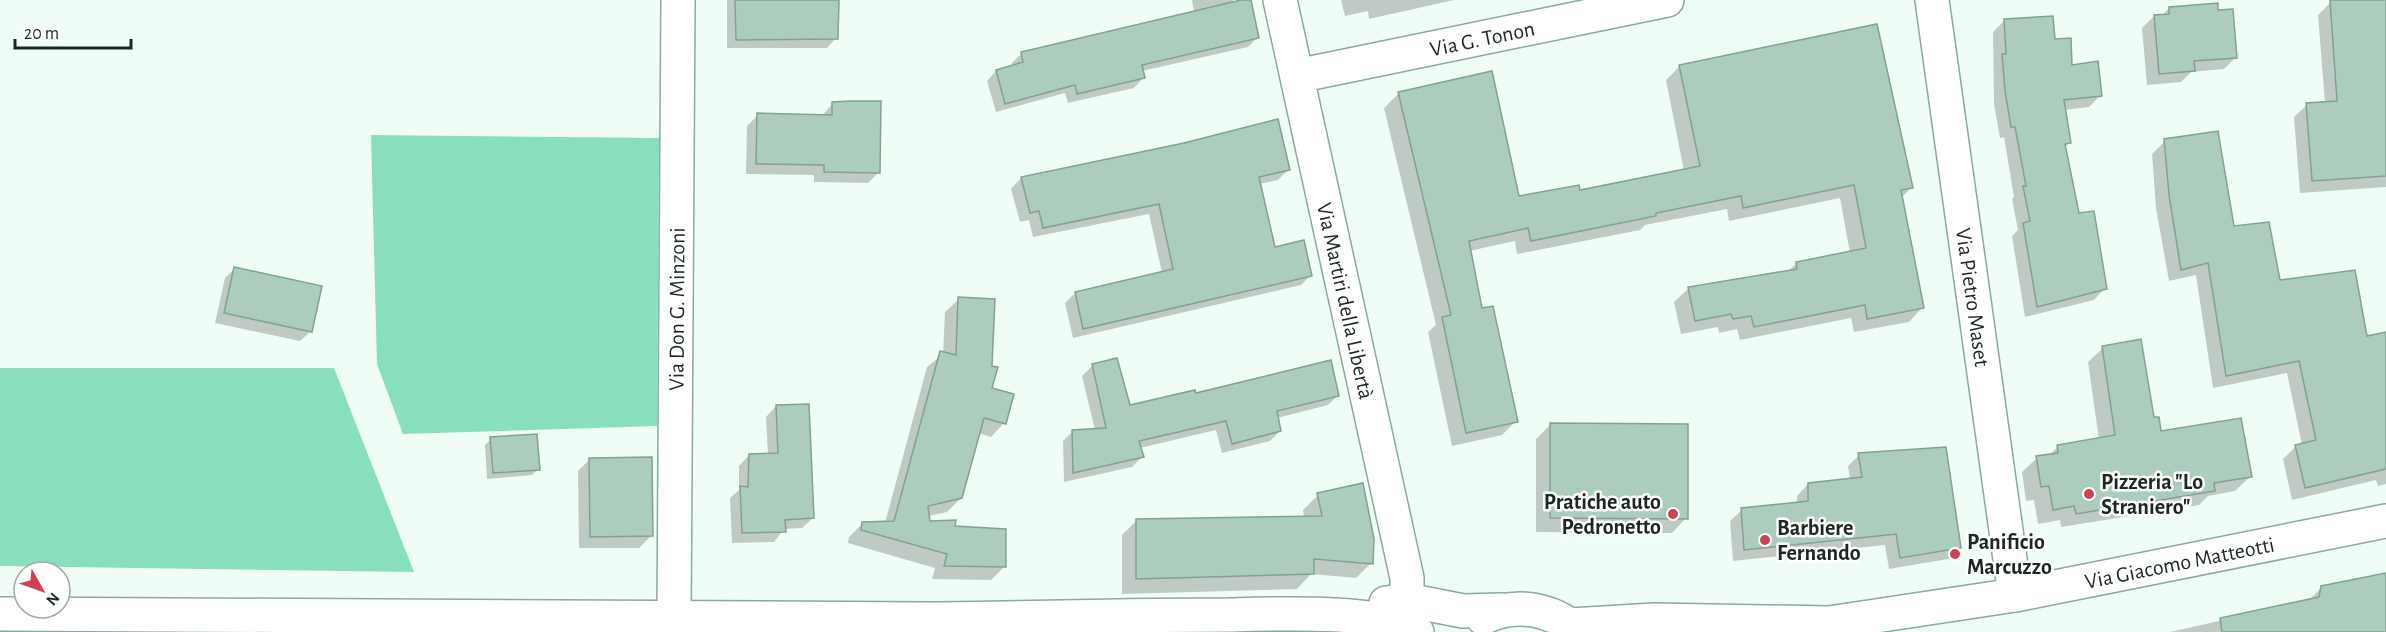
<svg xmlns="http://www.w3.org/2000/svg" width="2386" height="632" viewBox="0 0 2386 632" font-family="'Alegreya Sans',sans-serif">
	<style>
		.green { fill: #87e0bb }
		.shadow { fill: #0003 }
		.building { fill: #acccbd; stroke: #82a193; stroke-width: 1.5 }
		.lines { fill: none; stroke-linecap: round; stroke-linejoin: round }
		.minor-casing { stroke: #8aaa9b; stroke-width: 36 }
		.minor { stroke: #fff; stroke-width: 33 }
		.poi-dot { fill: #d04057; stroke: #fff; stroke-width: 2 }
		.labels { text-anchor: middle; stroke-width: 5; stroke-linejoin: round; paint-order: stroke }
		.street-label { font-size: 22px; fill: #1b2722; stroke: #fff }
		.poi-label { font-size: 22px; font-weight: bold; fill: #1b2722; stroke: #fff; text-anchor: start }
	</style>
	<rect width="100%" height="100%" fill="#f0fdf7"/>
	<g class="green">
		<path d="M 371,135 L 659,138 L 657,426 L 403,434 L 377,364 Z"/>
		<path d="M 0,368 L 334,368 L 414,572 L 0,566 Z"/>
	</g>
	<g class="shadow">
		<path d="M 727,0 L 838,0 L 836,38 L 827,48 L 727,48 Z"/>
		<path d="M 1192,0 L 1233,0 L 1234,3 L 1249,0 L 1258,37 L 1248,47 L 1142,71 L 1143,78 L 1134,88 L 1068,103 L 1065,93 L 996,112 L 987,81 L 996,71 L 1012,66 L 1012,63 L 1021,54 L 1194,12 Z"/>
		<path d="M 1341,0 L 1454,0 L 1369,19 L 1368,11 L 1345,16 Z"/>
		<path d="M 2386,0 L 2386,187 L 2300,193 L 2294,117 L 2307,105 L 2325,103 L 2318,15 L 2331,2 Z"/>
		<path d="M 2169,8 L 2217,11 L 2236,57 L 2224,69 L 2191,72 L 2181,82 L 2147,85 L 2142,28 L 2154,16 L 2162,16 Z"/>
		<path d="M 2005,20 L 2053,41 L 2071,67 L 2100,96 L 2089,107 L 2064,110 L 2070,142 L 2065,147 L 2078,215 L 2105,288 L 2094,300 L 2025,317 L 2012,236 L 2018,230 L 2012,199 L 2014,197 L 2004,137 L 2000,138 L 1994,104 L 1993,32 Z"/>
		<path d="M 1680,66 L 1912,187 L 1901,198 L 1923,307 L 1909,322 L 1854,332 L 1851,318 L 1740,340 L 1737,329 L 1719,333 L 1718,327 L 1681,334 L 1674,302 L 1689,288 L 1787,272 L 1797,263 L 1850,253 L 1840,198 L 1729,221 L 1727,209 L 1645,225 L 1640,230 L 1517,254 L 1515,241 L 1469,251 L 1481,310 L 1516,421 L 1502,435 L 1452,446 L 1428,332 L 1436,325 L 1384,108 L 1399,93 L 1518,198 L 1579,191 L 1684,171 L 1666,80 Z"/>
		<path d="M 833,103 L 879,172 L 868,183 L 814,182 L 814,175 L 746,174 L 747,126 L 758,115 L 822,116 Z"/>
		<path d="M 2165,141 L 2279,282 L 2366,338 L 2386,334 L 2386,484 L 2378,486 L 2376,480 L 2292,500 L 2283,459 L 2296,446 L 2302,445 L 2287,373 L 2213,388 L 2196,275 L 2169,281 L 2156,208 L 2152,154 Z"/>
		<path d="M 1185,145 L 1288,170 L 1278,180 L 1259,184 L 1274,249 L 1311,275 L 1301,285 L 1073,338 L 1065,303 L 1075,293 L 1162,273 L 1149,214 L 1033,237 L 1029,220 L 1020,222 L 1011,189 L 1021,178 Z"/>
		<path d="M 235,268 L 311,331 L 300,341 L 215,323 L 225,278 Z"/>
		<path d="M 959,299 L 1004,423 L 991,437 L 978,433 L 961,498 L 947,512 L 928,516 L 928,522 L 953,528 L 1005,566 L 991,580 L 932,579 L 935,568 L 848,543 L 849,537 L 863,523 L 885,523 L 927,367 L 943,354 L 945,312 Z"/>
		<path d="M 2103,348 L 2160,433 L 2250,477 L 2235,491 L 2208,496 L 2199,505 L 2061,527 L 2060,520 L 2038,524 L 2034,500 L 2026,501 L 2022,472 L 2037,458 L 2048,456 L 2058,447 L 2099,440 L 2088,362 Z"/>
		<path d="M 1092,366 L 1128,407 L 1195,395 L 1338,395 L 1328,405 L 1277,418 L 1280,431 L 1270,441 L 1222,453 L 1216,430 L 1140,448 L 1142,457 L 1132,467 L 1064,482 L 1063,441 L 1073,431 L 1095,430 L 1082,376 Z"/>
		<path d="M 776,406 L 813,518 L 802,528 L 784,529 L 774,542 L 732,543 L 730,498 L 739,490 L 739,466 L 749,455 L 768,455 L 766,417 Z"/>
		<path d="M 1550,425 L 1686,518 L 1672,533 L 1536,532 L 1536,439 Z"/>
		<path d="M 491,439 L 538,469 L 532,475 L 487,479 L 485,445 Z"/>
		<path d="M 1859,455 L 1959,548 L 1948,559 L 1889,569 L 1885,545 L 1733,561 L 1730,521 L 1742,510 L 1797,504 L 1797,496 L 1808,484 L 1850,480 L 1848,466 Z"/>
		<path d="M 590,459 L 651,536 L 639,548 L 579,548 L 578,471 Z"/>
		<path d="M 1318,495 L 1371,563 L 1356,578 L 1311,574 L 1297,589 L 1122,594 L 1122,535 L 1137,520 L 1304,517 L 1303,510 Z"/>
		<path d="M 2386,582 L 2386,632 L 2170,632 L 2308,601 L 2322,587 Z"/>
	</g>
	<g class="building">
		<path d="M 735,0 L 839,0 L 838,39 L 736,40 Z"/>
		<path d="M 1241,0 L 1251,0 L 1259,38 L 1142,65 L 1145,78 L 1077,94 L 1075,85 L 1005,104 L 996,70 L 1023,62 L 1021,52 Z"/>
		<path d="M 2330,0 L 2386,0 L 2386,176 L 2312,181 L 2306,103 L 2337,101 Z"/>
		<path d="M 2218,3 L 2218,10 L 2233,9 L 2237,58 L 2194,61 L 2195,71 L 2159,74 L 2154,15 L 2169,14 L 2169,7 Z"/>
		<path d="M 2053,16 L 2055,39 L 2071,38 L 2072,65 L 2098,61 L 2102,96 L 2064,100 L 2071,143 L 2065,144 L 2079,213 L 2094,211 L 2107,289 L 2037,307 L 2023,223 L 2030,221 L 2023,186 L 2026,186 L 2015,127 L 2011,127 L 2005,91 L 2002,54 L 2006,54 L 2004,19 Z"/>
		<path d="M 1877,24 L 1913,188 L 1901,190 L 1924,308 L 1867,319 L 1865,305 L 1754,327 L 1751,316 L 1733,319 L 1731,314 L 1695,321 L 1688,287 L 1797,269 L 1796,262 L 1866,248 L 1854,185 L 1743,208 L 1741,196 L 1656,213 L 1656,216 L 1531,241 L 1528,228 L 1469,241 L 1482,308 L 1493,306 L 1518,422 L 1466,433 L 1442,317 L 1451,315 L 1398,92 L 1492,71 L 1519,196 L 1579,185 L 1580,190 L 1700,166 L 1679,65 Z"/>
		<path d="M 851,101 L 881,101 L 880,173 L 824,172 L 824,165 L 756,164 L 757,113 L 832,115 L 832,102 Z"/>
		<path d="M 1278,119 L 1290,170 L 1259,177 L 1275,247 L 1304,240 L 1312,276 L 1083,329 L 1075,292 L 1173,269 L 1159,204 L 1043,228 L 1039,211 L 1030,213 L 1021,177 L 1184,143 Z"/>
		<path d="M 2218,131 L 2234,226 L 2269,222 L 2280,280 L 2355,270 L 2367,336 L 2386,332 L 2386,469 L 2305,488 L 2295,445 L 2316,440 L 2299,361 L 2226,376 L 2208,263 L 2181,270 L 2169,195 L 2164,139 Z"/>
		<path d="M 234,267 L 322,286 L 312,332 L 224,313 Z"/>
		<path d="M 958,297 L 995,299 L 992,366 L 998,367 L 992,388 L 1014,394 L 1006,424 L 984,418 L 962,498 L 928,506 L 930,521 L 956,520 L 955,526 L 1006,529 L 1006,567 L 944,566 L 947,554 L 861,530 L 862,522 L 894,521 L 940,351 L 956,355 Z"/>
		<path d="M 2141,339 L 2154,417 L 2159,417 L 2161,431 L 2241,418 L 2252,477 L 2214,483 L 2215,491 L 2076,514 L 2074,506 L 2053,510 L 2049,486 L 2041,487 L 2036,456 L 2058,453 L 2057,445 L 2115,435 L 2102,346 Z"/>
		<path d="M 1117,358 L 1130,405 L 1195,390 L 1196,393 L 1331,360 L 1339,396 L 1277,411 L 1281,431 L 1232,444 L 1226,421 L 1139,441 L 1144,457 L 1073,473 L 1072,430 L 1106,428 L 1092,364 Z"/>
		<path d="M 809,404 L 814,518 L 785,520 L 786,532 L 742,533 L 740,486 L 748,487 L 749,454 L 778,453 L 776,405 Z"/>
		<path d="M 1550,423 L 1688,424 L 1688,519 L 1550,518 Z"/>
		<path d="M 537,434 L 540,470 L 493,473 L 490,437 Z"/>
		<path d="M 1946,447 L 1961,548 L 1900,558 L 1896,534 L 1744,550 L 1741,508 L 1808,501 L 1808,483 L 1862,477 L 1858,453 Z"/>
		<path d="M 652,457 L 653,536 L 590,537 L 589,458 Z"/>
		<path d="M 1363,483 L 1374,539 L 1373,564 L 1314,559 L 1314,574 L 1136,579 L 1136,519 L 1322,516 L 1317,493 Z"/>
		<path d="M 2386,573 L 2386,632 L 2222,632 L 2220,618 L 2319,597 L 2321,586 Z"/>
	</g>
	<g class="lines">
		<g class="minor-casing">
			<g id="minor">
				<path id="s1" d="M 1280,0 L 1407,578 L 1407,600"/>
				<path id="s2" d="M 1932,0 L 2015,595"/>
				<path id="s3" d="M 1297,76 L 1667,0"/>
				<path d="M 1386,603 L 1407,600 L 1463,611 L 1502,610"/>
				<path d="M 0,614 L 928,619 C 1028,618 1128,615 1228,615 C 1271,614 1383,609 1417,632"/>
				<path id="s4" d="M 674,618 L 678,0"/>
				<path d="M 1483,618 C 1515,602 1552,608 1578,632"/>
				<path id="s5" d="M 1571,625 L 1654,620 L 1829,623 L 2015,595 L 2386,521"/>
			</g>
		</g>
		<use href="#minor" class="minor"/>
	</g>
	<g class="poi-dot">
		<circle cx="2089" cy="494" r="6"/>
		<circle cx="1673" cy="514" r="6"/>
		<circle cx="1765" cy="540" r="6"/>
		<circle cx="1955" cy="554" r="6"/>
	</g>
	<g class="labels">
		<g class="street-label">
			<text dy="8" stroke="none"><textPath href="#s3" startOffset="189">Via G. Tonon</textPath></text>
			<text dy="8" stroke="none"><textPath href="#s2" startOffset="300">Via Pietro Maset</textPath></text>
			<text dy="8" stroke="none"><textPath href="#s1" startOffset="308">Via Martiri della Libertà</textPath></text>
			<text dy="8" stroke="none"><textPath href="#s4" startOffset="309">Via Don G. Minzoni</textPath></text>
			<text dy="8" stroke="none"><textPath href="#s5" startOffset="614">Via Giacomo Matteotti</textPath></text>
		</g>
		<g class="poi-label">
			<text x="2101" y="489">Pizzeria "Lo<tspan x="2101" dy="25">Straniero"</tspan></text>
			<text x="1661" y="509" text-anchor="end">Pratiche auto<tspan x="1661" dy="25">Pedronetto</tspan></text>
			<text x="1777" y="535">Barbiere<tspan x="1777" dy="25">Fernando</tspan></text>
			<text x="1967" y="549">Panificio<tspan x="1967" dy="25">Marcuzzo</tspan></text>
		</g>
	</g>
	<g transform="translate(42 590) rotate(130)"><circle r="28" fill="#ffffff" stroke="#a4a9a7" stroke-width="1.5"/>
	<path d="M0-4.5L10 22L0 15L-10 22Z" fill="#d04057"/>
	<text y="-9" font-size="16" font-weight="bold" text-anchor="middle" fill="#1b2722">N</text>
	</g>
	<path d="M15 39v9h116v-9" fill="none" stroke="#1b2722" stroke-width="3"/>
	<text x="24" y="39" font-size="18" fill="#1b2722" stroke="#ffffff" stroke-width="4.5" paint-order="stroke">20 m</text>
</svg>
